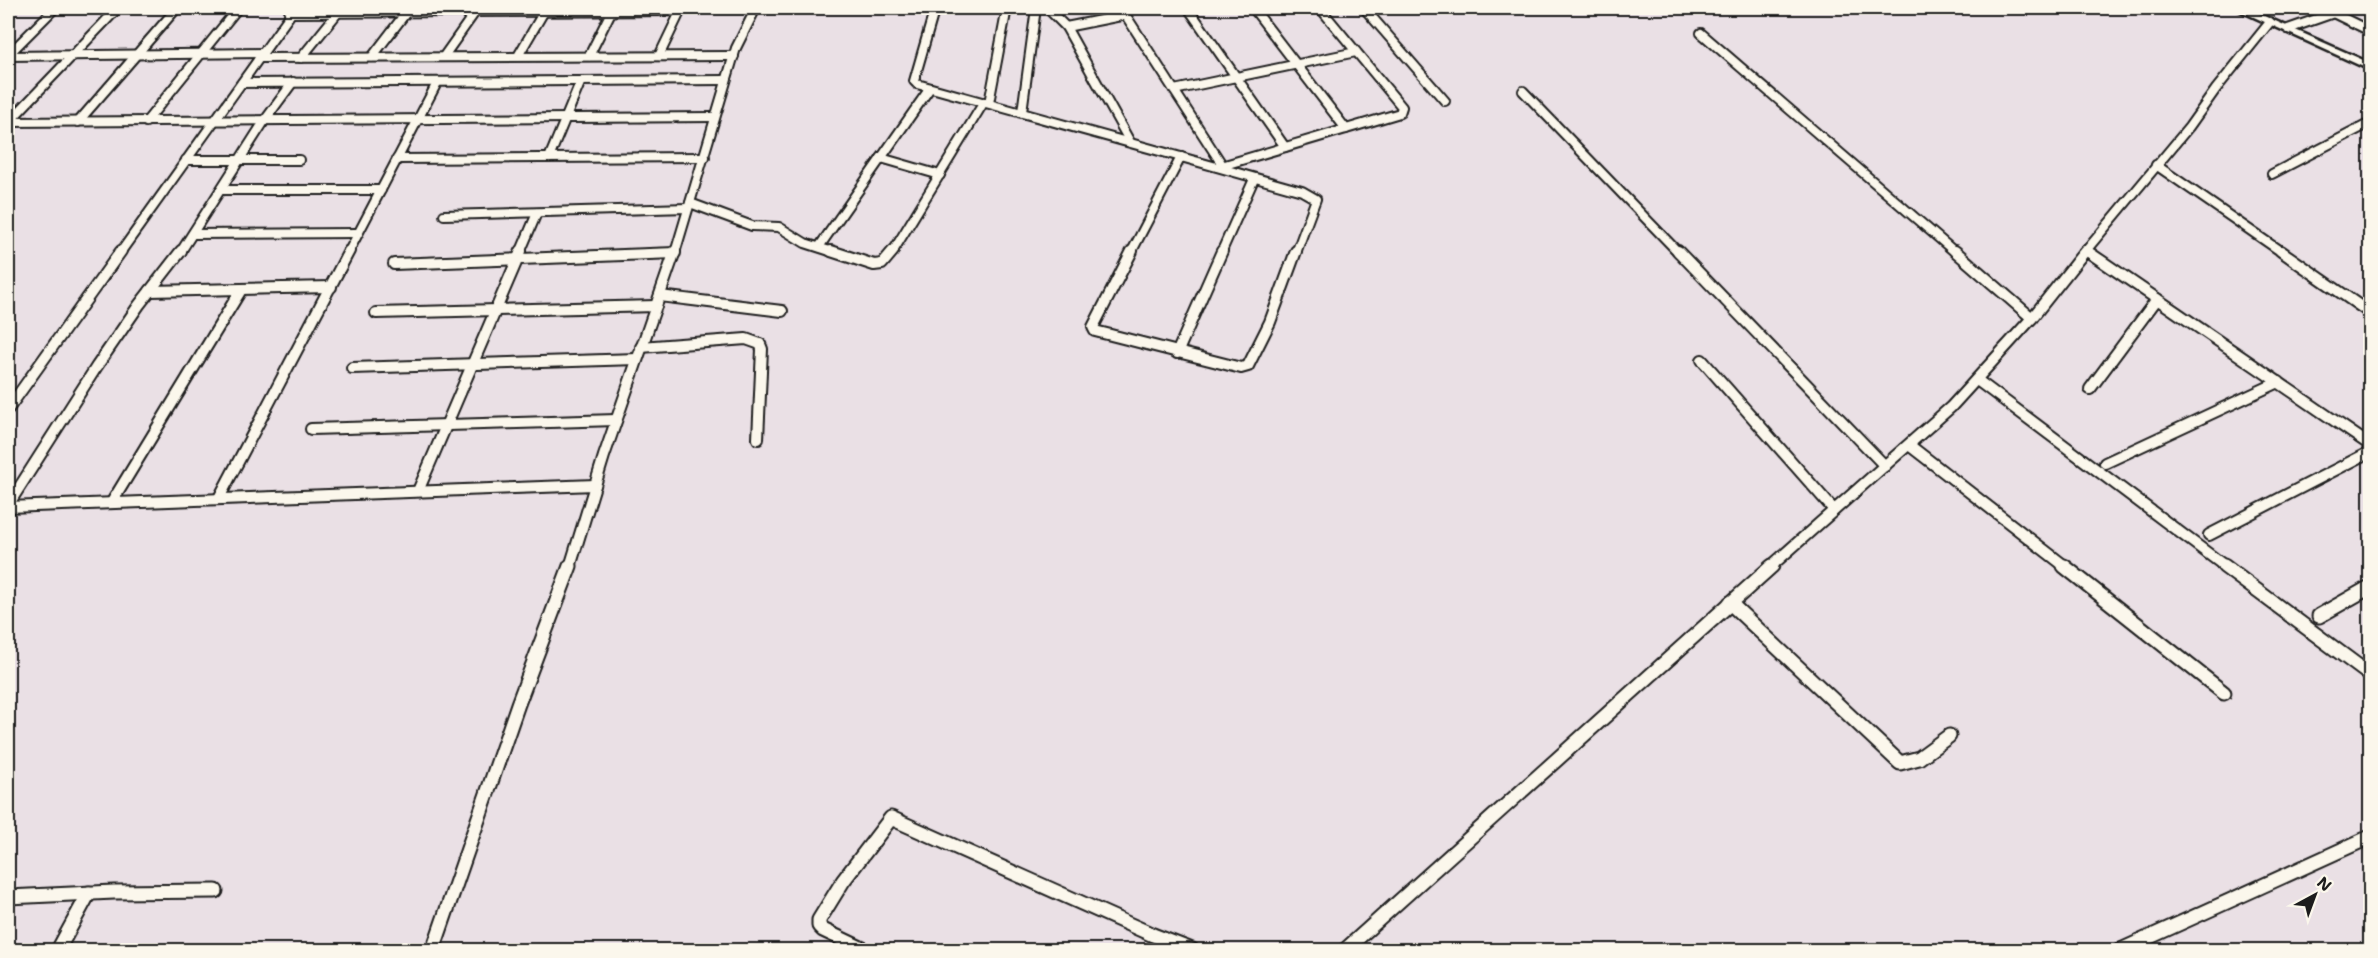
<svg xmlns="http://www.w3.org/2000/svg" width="2378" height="958" viewBox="0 0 2378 958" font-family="'Shantell Sans',sans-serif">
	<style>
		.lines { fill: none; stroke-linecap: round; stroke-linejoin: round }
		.street-far2-casing { stroke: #1c1c1c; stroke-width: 12 }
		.street-far1-casing { stroke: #1c1c1c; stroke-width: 14 }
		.street-casing { stroke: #1c1c1c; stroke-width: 17 }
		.secondary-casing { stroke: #1c1c1c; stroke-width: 5 }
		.street-far2 { stroke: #fbf7ec; stroke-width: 8 }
		.street-far1 { stroke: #fbf7ec; stroke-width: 10 }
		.street { stroke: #fbf7ec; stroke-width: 13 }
		.secondary { fill: #fbf7ec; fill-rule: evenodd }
	</style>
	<rect width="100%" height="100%" fill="#eae0e5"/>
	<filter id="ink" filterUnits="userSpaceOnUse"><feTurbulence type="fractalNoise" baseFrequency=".0167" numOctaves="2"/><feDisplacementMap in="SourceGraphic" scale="12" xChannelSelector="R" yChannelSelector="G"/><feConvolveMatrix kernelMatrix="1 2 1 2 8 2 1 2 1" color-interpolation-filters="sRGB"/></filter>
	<g filter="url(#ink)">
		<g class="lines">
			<g class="street-far2-casing">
				<g id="street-far2">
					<path d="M 935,8 L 914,81 L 917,84 L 1181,157"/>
					<path d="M 1047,8 L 1066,27"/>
					<path d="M 1121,8 L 1223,166"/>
					<path d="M 1188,8 L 1285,147"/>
					<path d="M 1253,8 L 1346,129"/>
					<path d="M 1364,8 L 1445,101"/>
					<path d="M 289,13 L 680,11"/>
					<path d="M 2333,13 L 2370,31"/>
					<path d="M 1126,15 L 1066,27 L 1130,142"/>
					<path d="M 2288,29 L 2348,8"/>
					<path d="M 1701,33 L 1956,253"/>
					<path d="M 8,55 L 55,8"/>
					<path d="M 8,56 L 263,53"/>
					<path d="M 444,56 L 478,8"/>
					<path d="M 518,56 L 546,8"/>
					<path d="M 589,56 L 613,8"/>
					<path d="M 659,56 L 682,8"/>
					<path d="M 372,57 L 408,10"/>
					<path d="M 259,58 L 734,56"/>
					<path d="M 301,58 L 340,10"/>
					<path d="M 242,83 L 726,80"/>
					<path d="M 1174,90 L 1356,52"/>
					<path d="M 1523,91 L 1679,253"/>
					<path d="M 989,103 L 1007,8"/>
					<path d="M 1022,112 L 1036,8"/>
					<path d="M 8,122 L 715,117"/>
					<path d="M 9,122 L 118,8"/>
					<path d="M 78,122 L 177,8"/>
					<path d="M 146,122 L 238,8"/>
					<path d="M 1181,157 L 1302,191 L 1316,199 L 1296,253"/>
					<path d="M 549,158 L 581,81"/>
					<path d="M 881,158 L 940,175"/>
					<path d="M 397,159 L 705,157"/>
					<path d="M 186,160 L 299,160"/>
					<path d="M 2156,165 L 2283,253"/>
					<path d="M 1218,167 L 1400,113 L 1402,107 L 1320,8"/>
					<path d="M 2272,174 L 2370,123"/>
					<path d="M 221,190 L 381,190"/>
					<path d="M 690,203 L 752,226 L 779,227 L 805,243 L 836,253"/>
					<path d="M 444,215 L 688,208"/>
					<path d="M 193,234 L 358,233"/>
					<path d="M 819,247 L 930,88"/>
					<path d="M 2086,251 L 2089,253"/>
					<path d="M 120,253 L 295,8"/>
					<path d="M 180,253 L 265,120 L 293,82"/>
					<path d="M 348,253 L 437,83"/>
					<path d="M 520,253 L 537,213"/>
					<path d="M 675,253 L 736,48 L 756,8"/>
					<path d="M 892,253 L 984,102"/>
					<path d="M 1131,253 L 1181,157"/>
					<path d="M 1221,253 L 1254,179"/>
					<path d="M 2084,253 L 2189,127 L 2216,89 L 2270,22"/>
				</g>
			</g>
			<g class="street-far1-casing">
				<g id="street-far1">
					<path d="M 831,251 L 874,265 L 882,264 L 893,251"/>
					<path d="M 1132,251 L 1093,327 L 1095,331 L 1241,368 L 1248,366 L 1270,322 L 1296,251"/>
					<path d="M 1678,251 L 1885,466"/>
					<path d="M 1955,251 L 2032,318"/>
					<path d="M 2087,251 L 2370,445"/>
					<path d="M 2281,251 L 2370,313"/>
					<path d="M 394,264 L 675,253"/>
					<path d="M 150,291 L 331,287"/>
					<path d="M 660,296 L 782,311"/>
					<path d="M 376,313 L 656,306"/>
					<path d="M 641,347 L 746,339 L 760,344 L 762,349 L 758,439"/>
					<path d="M 1177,353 L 1222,251"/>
					<path d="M 1702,360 L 1834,510"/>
					<path d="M 352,368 L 637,359"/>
					<path d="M 1977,380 L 2226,567"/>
					<path d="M 2090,389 L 2157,299"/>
					<path d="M 8,409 L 121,251"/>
					<path d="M 311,429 L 616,420"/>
					<path d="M 1909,445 L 2066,567"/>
					<path d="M 2105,463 L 2279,382"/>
					<path d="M 418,491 L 521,251"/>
					<path d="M 219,498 L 349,251"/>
					<path d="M 112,502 L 241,290"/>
					<path d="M 8,505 L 97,366 L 139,305 L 181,251"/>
					<path d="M 8,507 L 595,485"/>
					<path d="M 2209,535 L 2370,452"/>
					<path d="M 570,567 L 604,456 L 675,251"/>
					<path d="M 1770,567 L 1951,407 L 2032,318 L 2085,251"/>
				</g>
			</g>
			<g class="street-casing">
				<g id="street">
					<path d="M 2064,566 L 2224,693"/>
					<path d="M 2224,566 L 2370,675"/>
					<path d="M 1730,603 L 1900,763 L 1919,758 L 1949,736"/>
					<path d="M 2319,616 L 2370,587"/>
					<path d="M 8,897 L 114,892 L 216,891"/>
					<path d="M 58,950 L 89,893"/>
					<path d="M 433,950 L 518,704 L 570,566"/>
					<path d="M 865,950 L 823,930 L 819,926 L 819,920 L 843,881 L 891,818 L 1153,935 L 1192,950"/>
					<path d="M 1345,950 L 1772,566"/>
					<path d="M 2121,950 L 2370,837"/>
				</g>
			</g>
			<g class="secondary-casing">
				<path id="secondary" d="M 2234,8 L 2246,8 L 2370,63 L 2370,70 Z"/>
			</g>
			<use href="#street-far2" class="street-far2"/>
			<use href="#street-far1" class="street-far1"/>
			<use href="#street" class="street"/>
			<use href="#secondary" class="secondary"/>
		</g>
	</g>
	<rect width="2378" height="958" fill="none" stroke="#fbf7ec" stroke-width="30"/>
	<rect x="15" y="15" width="2348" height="928" fill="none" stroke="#1c1c1c" stroke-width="2" filter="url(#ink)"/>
	<g transform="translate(2315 895) rotate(41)" stroke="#fbf7ec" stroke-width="4.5" paint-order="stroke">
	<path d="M0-4.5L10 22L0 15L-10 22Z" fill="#1c1c1c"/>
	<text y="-9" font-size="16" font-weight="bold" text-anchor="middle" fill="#1c1c1c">N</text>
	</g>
</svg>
